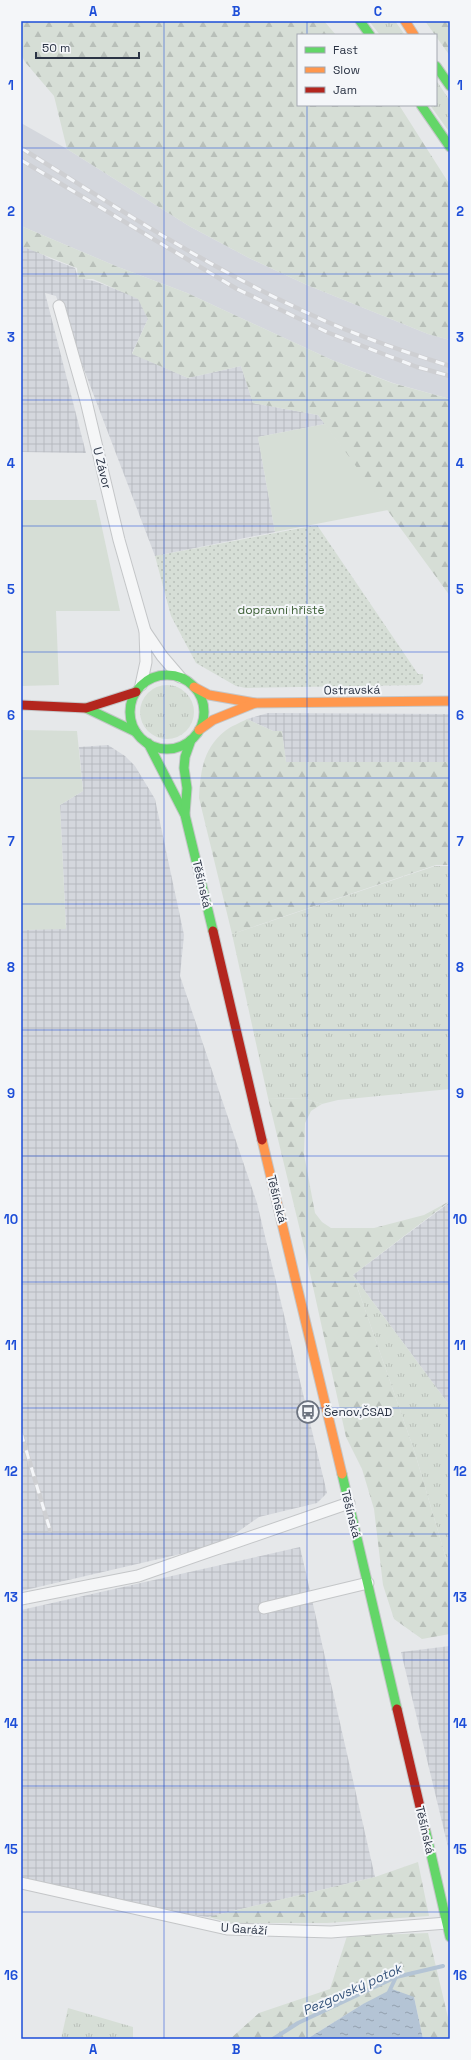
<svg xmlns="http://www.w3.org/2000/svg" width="471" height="2060" viewBox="0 0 471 2060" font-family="'Space Grotesk',sans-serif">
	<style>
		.built { fill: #d4d7dd }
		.industrial { fill: url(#industrial-grid) }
		.grass { fill: url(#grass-tufts) }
		.forest { fill: url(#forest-firs) }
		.park { fill: url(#park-dots) }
		.garden { fill: #d6ded6 }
		.water { fill: url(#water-ripples) }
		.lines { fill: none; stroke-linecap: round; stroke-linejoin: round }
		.stream { stroke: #b4c4d5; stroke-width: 4 }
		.street-casing { stroke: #c4c6c8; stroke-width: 13 }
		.fast-casing { stroke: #c4c6c8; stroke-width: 11 }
		.slow-casing { stroke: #c4c6c8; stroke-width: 11 }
		.jam-casing { stroke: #c4c6c8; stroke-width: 11 }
		.street { stroke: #f5f6f7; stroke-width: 11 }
		.fast { stroke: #63d668; stroke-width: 9 }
		.slow { stroke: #ff974d; stroke-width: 9 }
		.jam { stroke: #b3261e; stroke-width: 9 }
		.rail-casing { stroke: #cecfd2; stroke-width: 4.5 }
		.rail { stroke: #f4f6f9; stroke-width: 3; stroke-dasharray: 9; stroke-linecap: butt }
		.grid { fill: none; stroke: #1d4ed8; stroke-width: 1; stroke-opacity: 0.55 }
		.labels { text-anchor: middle; stroke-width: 4; stroke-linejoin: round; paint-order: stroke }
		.street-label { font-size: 12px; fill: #2b3445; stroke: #f4f6f9 }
		.park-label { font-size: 12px; fill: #3f6138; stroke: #f4f6f9 }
		.poi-label { font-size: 12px; fill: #2b3445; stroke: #f4f6f9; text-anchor: start }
		.water-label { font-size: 13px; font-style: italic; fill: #34527a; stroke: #f4f6f9 }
		.neatline { fill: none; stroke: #1d4ed8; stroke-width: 1.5 }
		.grid-label { font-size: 13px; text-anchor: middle; font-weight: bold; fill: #1d4ed8 }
	</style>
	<defs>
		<pattern id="industrial-grid" width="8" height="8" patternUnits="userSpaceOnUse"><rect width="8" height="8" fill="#d4d7dd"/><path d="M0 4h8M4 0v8" fill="none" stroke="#b6b9bf"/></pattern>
		<pattern id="grass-tufts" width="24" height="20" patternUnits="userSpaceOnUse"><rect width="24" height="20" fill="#d6ded6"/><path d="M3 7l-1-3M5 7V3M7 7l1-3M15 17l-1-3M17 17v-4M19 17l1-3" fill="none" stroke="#b8bfb9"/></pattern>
		<pattern id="forest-firs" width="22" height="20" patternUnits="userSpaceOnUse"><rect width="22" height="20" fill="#d6ded6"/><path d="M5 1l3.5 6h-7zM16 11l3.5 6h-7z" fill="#b8bfb9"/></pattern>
		<pattern id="park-dots" width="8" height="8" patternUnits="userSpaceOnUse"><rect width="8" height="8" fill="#d6ded6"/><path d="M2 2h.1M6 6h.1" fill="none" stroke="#b8bfb9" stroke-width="1.8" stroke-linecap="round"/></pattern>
		<pattern id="water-ripples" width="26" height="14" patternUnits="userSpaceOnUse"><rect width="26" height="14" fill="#b4c4d5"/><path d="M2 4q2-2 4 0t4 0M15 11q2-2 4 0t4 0" fill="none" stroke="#93a0af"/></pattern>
	</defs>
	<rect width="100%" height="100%" fill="#e6e8ea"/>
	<path class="built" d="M 21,123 L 67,149 L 189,226 L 249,258 L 307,285 L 428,334 L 450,340 L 450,399 L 393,383 L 332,360 L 187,293 L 118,267 L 21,226 Z"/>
	<g class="industrial">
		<path d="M 21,243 L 51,259 L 75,268 L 78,278 L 94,281 L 139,298 L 148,319 L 132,353 L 188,378 L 241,366 L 253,403 L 318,415 L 325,424 L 258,437 L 275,532 L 155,556 L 56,296 L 45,293 L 86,453 L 21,452 Z"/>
		<path d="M 268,713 L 450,714 L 450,762 L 286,762 L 282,731 L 273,731 L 247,719 Z"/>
		<path d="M 108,745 L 125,756 L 135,766 L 155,799 L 184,935 L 180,976 L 257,1203 L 327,1493 L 317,1503 L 259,1517 L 219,1545 L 21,1591 L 21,930 L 66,928 L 60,805 L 83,791 L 79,747 Z"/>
		<path d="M 450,1202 L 450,1406 L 353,1275 Z"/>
		<path d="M 300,1547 L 375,1877 L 208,1917 L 83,1901 L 21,1882 L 21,1610 Z"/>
		<path d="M 450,1646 L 450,1855 L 401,1652 Z"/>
	</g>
	<g class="grass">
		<path d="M 369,21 L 395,21 L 405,35 L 380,35 Z"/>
		<path d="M 436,80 L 450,101 L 450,133 L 430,105 L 436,105 Z"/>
		<circle cx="167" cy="712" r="27"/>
		<path d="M 435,866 L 450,866 L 450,1089 L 338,1100 L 322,1104 L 306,1099 L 268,1098 L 232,934 Z"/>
		<path d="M 353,1275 L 450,1406 L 450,1572 L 415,1453 Z"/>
		<path d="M 68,2008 L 133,2027 L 133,2039 L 61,2039 Z"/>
	</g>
	<g class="forest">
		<path d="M 21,21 L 324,21 L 336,35 L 298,35 L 298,105 L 399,105 L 450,185 L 450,340 L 428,334 L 307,285 L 249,258 L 189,226 L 67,149 L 54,96 L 25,62 L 21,54 Z"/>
		<path d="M 425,21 L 450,21 L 450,56 Z"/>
		<path d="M 21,226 L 118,267 L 187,293 L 332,360 L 392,383 L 450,399 L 450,596 L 318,415 L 253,403 L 241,366 L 188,378 L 132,354 L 148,319 L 138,299 L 93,279 L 78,279 L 77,268 L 21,246 Z"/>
		<path d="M 247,719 L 273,731 L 282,731 L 286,762 L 450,762 L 450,865 L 436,865 L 232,934 L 199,798 C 200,773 203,748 225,731 C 231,726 240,723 247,719 Z"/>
		<path d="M 268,1098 L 306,1099 L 322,1104 L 311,1111 L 305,1123 L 304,1154 L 315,1213 L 322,1222 L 331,1228 L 374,1228 L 424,1215 L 450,1201 L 353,1275 L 415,1453 L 450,1572 L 450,1634 L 422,1639 L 394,1619 L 383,1585 L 374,1509 L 362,1469 L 346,1437 L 306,1255 Z"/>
		<path d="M 418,1862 L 429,1916 L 327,1923 L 232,1923 L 208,1917 L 375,1877 Z"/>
		<path d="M 428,1933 L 450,2026 L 450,2039 L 423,2039 L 414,1997 L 363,2004 L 307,2039 L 230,2039 L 259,2013 L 330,1989 L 347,1936 Z"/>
	</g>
	<path class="park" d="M 317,525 L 418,674 L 423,674 L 423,682 L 420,685 L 246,688 L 236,686 L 196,663 L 171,616 L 155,556 Z"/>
	<g class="garden">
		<path d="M 325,424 L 388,510 L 275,532 L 258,437 Z"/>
		<path d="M 21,500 L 96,500 L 120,611 L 56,611 L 59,685 L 21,686 Z"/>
		<path d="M 21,730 L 77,731 L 83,791 L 60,805 L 66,929 L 21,930 Z"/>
	</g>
	<path class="water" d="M 392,1989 L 414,1997 L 423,2039 L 307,2039 L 363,2004 Z"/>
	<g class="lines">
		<g class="stream">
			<path d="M 388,1994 L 396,1977"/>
			<path d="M 273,2039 L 298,2023 L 396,1977 L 443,1966"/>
		</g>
		<g class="street-casing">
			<g id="street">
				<path d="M 59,306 L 86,401 L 119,540 L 145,631 L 146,662 L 141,685"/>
				<path d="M 145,631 L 162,656 L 180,677"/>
				<path d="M 21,1599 L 138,1576 L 349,1503"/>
				<path d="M 264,1608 L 368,1583"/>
				<path d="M 21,1883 L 227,1929 L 331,1932 L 447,1923"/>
			</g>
		</g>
		<g class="fast-casing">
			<g id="fast">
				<path d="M 360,21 L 370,35"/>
				<path d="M 436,66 L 450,86"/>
				<path d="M 421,105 L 450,147"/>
				<circle cx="167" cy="712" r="37"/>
				<path d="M 86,708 L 136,732"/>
				<path d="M 148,743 L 185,815 L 213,931"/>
				<path d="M 185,814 L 187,788 L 184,768 L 185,757 L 191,740"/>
				<path d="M 342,1474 L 397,1709"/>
				<path d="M 425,1828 L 450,1937"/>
			</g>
		</g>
		<g class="slow-casing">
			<g id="slow">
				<path d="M 405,21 L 414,35"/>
				<path d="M 194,687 L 209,695 L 255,703 L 450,701"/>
				<path d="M 199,730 L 213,720 L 255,703"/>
				<path d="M 262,1140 L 342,1474"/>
			</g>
		</g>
		<g class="jam-casing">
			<g id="jam">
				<path d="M 21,705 L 86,708 L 136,692"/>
				<path d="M 213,931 L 262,1140"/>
				<path d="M 397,1709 L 425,1828"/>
			</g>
		</g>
		<use href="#street" class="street"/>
		<use href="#fast" class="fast"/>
		<use href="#slow" class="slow"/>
		<use href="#jam" class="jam"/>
		<g class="rail-casing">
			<g id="rail">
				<path d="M 21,148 C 111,204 201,263 297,308 C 346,332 398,350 450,366"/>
				<path d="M 21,160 L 237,289 L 329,333 L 417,367 L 450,376"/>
				<path d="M 21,1433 L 50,1530"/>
			</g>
		</g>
		<use href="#rail" class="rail"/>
	</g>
	<path class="grid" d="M 164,21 L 164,2039M 307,21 L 307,35M 307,105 L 307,2039M 21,148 L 450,148M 21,274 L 450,274M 21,400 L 450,400M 21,526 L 450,526M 21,652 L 450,652M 21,778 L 450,778M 21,904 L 450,904M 21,1030 L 450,1030M 21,1156 L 450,1156M 21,1282 L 450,1282M 21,1408 L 450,1408M 21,1534 L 450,1534M 21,1660 L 450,1660M 21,1786 L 450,1786M 21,1912 L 450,1912"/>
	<defs>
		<g id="bus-ring" transform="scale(1.15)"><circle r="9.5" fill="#f4f6f9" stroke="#6c737f" stroke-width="1.5"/><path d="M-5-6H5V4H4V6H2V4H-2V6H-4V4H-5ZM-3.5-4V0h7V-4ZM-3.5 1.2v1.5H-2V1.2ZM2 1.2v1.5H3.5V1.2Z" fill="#6c737f"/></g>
	</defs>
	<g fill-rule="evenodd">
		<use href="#bus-ring" x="308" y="1412"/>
	</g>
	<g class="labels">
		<g class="street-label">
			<text transform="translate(102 468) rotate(76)" y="4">U Závor</text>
			<text transform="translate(352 690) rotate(-1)" y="4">Ostravská</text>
			<text transform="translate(202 884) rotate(77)" y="4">Těšínská</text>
			<text transform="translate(277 1199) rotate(76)" y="4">Těšínská</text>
			<text transform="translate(351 1514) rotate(76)" y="4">Těšínská</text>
			<text transform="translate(425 1830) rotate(77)" y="4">Těšínská</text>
			<text transform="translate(244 1929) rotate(4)" y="4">U Garáží</text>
		</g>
		<g class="park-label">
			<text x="281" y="614">dopravní hřiště</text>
		</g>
		<g class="poi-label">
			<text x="324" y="1416">Šenov,ČSAD</text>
		</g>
		<g class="water-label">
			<text transform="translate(352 1989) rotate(-24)" y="5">Pezgovský potok</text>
		</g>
	</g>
	<rect width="471" height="2060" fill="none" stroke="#f4f6f9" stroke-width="44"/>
	<rect x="297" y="34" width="140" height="72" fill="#f4f6f9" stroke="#a4a8b1"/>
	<rect x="305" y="47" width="20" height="6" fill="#63d668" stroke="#a4a8b1"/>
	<text x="333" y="54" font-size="12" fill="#2b3445">Fast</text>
	<rect x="305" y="67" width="20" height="6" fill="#ff974d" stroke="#a4a8b1"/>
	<text x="333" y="74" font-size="12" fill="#2b3445">Slow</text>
	<rect x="305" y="87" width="20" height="6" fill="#b3261e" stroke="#a4a8b1"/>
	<text x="333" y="94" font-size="12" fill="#2b3445">Jam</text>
	<path d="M36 52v6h103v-6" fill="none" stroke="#2b3445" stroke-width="2"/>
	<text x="42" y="52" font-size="12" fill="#2b3445" stroke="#f4f6f9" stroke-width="3" paint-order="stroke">50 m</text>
	<rect x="22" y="22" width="427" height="2016" class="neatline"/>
	<g class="grid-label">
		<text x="93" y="16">A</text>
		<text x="236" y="16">B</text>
		<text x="378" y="16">C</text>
		<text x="11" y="90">1</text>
		<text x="460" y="90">1</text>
		<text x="11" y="216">2</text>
		<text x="460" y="216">2</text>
		<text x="11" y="342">3</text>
		<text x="460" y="342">3</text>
		<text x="11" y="468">4</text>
		<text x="460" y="468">4</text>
		<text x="11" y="594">5</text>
		<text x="460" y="594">5</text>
		<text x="11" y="720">6</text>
		<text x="460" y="720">6</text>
		<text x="11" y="846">7</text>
		<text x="460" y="846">7</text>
		<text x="11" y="972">8</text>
		<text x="460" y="972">8</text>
		<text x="11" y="1098">9</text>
		<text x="460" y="1098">9</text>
		<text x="11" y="1224">10</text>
		<text x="460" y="1224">10</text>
		<text x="11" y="1350">11</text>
		<text x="460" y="1350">11</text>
		<text x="11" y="1476">12</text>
		<text x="460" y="1476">12</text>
		<text x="11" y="1602">13</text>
		<text x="460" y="1602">13</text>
		<text x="11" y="1728">14</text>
		<text x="460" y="1728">14</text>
		<text x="11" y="1854">15</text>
		<text x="460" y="1854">15</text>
		<text x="11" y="1980">16</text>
		<text x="460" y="1980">16</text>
		<text x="93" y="2054">A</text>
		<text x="236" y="2054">B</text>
		<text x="378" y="2054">C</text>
	</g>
</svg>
